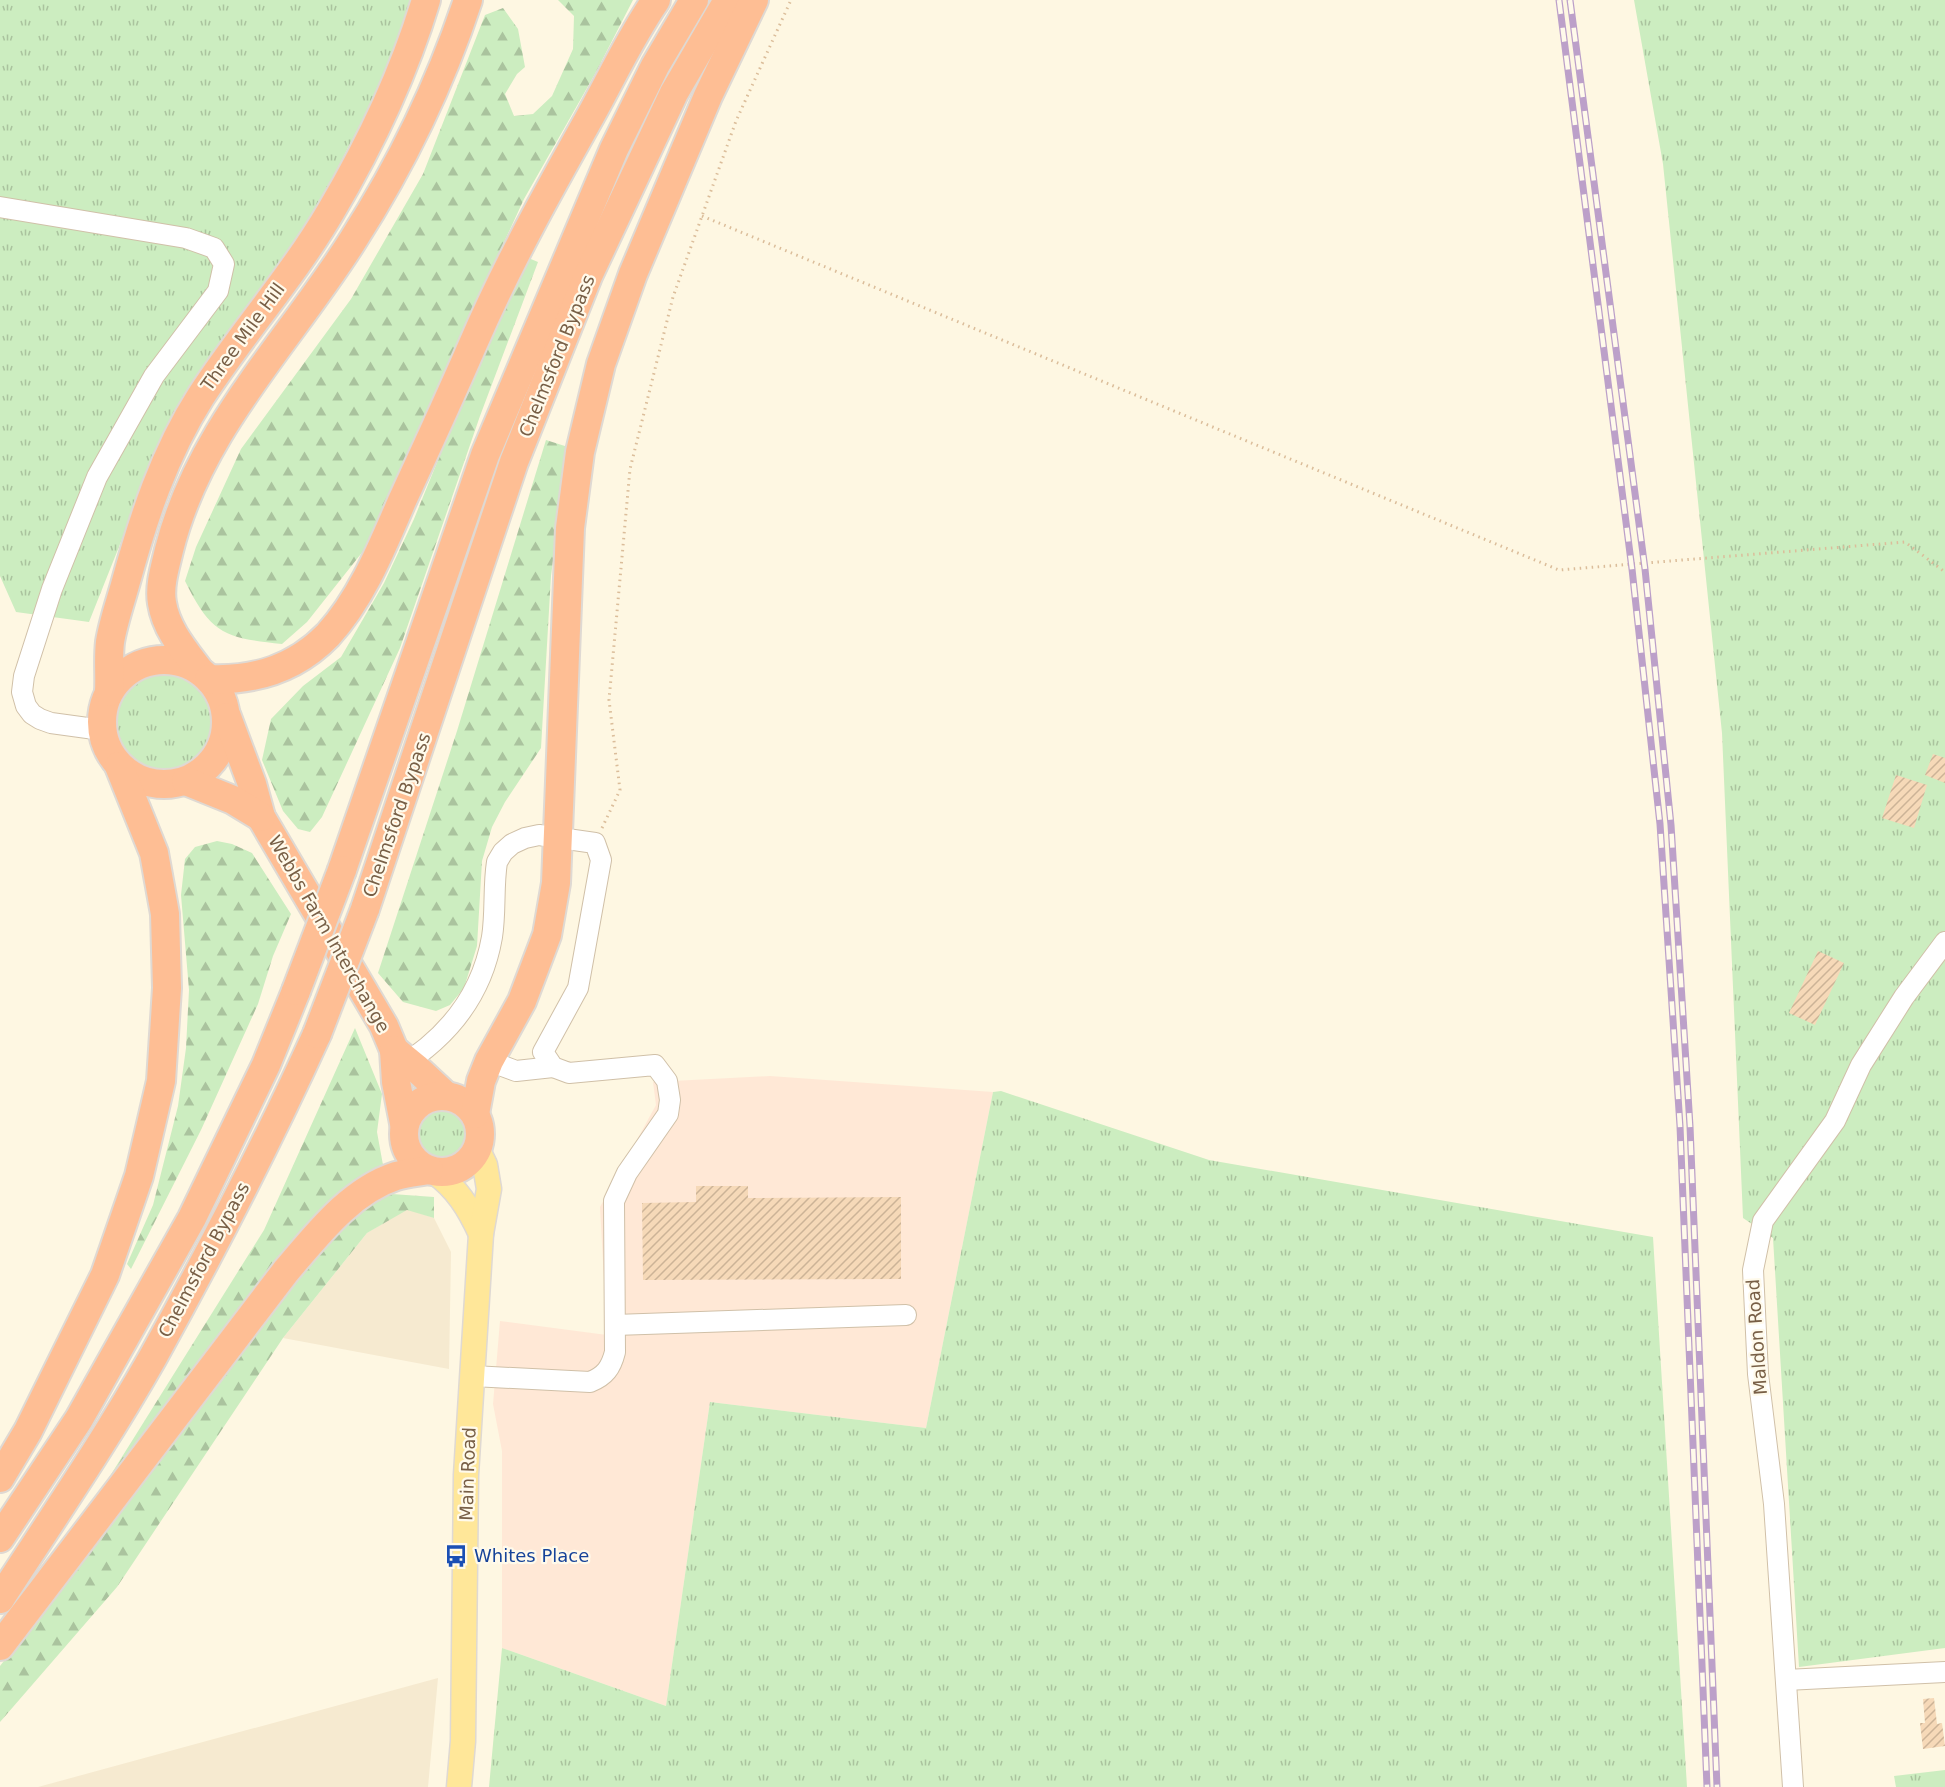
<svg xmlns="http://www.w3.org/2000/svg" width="1945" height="1787" viewBox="0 0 1945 1787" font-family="'DejaVu Sans',sans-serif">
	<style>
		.residential { fill: #f6ead0 }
		.commercial { fill: #ffe8d6 }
		.grass { fill: url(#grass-tufts) }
		.forest { fill: url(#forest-firs) }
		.building { fill: url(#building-hatch) }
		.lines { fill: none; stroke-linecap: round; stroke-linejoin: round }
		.minor-casing { stroke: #d0c0a8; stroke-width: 22 }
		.major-casing { stroke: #dfd9d3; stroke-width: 27 }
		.highway-casing { stroke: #dfd9d3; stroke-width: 32 }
		.path { stroke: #dbbd9a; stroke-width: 3; stroke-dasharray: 1.5 4.5; stroke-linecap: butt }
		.minor { stroke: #fff; stroke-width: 20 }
		.major { stroke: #ffe799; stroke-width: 24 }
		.highway { stroke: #febe94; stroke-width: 28 }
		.rail-casing { stroke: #bca0c9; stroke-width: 7 }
		.rail { stroke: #fffaeb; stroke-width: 4.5; stroke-dasharray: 14; stroke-linecap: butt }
		.highway-bridge-casing { stroke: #dfd9d3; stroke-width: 32; stroke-linecap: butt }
		.highway-bridge { stroke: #febe94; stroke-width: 28 }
		.labels { text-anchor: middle; stroke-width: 4.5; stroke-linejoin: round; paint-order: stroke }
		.street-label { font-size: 18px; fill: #785f46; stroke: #fffaeb }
		.transit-label { font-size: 18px; fill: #164399; stroke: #fffaeb; text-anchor: start }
	</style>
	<defs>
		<pattern id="grass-tufts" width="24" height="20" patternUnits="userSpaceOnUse" patternTransform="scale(1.5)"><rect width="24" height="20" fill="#ccedc0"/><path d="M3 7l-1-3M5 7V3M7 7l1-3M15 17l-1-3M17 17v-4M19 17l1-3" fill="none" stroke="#aac39e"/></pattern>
		<pattern id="forest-firs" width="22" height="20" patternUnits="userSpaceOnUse" patternTransform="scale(1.5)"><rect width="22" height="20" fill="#ccedc0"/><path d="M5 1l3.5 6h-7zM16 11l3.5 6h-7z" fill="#aac39e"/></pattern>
		<pattern id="building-hatch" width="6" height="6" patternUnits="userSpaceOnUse" patternTransform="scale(1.5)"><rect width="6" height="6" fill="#f6d9b8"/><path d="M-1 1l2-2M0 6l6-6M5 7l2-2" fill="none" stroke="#ccb397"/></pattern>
	</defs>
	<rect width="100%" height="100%" fill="#fef7e2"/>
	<g class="residential">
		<path d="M 407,1209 L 434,1218 L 451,1252 L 449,1369 L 283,1338 L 367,1233 Z"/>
		<path d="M 438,1678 L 428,1787 L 38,1787 Z"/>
	</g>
	<path class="commercial" d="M 770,1076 L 993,1092 L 926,1428 L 710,1402 L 666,1706 L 502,1648 L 502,1451 L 493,1404 L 500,1321 L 607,1335 L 600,1207 L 656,1105 L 653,1082 Z"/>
	<g class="grass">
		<path d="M 0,0 L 410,0 L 397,53 L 333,177 L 297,239 L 229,331 L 192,384 L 162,439 L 89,622 L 16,612 L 0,576 Z"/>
		<path d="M 1634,0 L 1945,0 L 1945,1648 L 1799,1667 L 1773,1238 L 1743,1218 L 1722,733 L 1663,164 Z"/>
		<circle cx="163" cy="721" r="49"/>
		<path d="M 1001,1091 L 1209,1160 L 1653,1237 L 1687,1787 L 489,1787 L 502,1648 L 666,1706 L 710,1402 L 926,1428 L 993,1092 Z"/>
		<circle cx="441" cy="1134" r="24"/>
		<path d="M 1945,1770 L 1945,1787 L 1896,1787 L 1894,1776 Z"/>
	</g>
	<g class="forest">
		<path d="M 558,0 L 633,0 L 595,74 L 524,199 L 435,392 L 368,545 L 307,622 L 282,644 C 224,638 211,634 185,581 L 196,547 L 241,449 L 351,299 L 423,174 L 485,15 L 503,8 L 518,29 L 525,67 L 517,74 L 505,94 L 514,116 L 533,114 L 552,96 L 573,49 L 574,16 Z"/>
		<path d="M 526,257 L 538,262 L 480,416 L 400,648 L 322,817 L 310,832 L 298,829 L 283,811 L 262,760 L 271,719 L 303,686 L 341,657 L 384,583 L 414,519 L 482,352 Z"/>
		<path d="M 546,440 L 568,447 L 551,576 L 541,748 L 505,802 L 492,827 L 482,861 L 477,946 L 464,988 L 450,1005 L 436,1011 L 403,1002 L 378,973 L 457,731 Z"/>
		<path d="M 217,841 L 232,844 L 252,853 L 291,914 L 273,956 L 258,1004 L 201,1130 L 131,1269 L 127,1264 L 153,1205 L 178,1106 L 186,1048 L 189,990 L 181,895 L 185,859 L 195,847 Z"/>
		<path d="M 355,1028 L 382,1094 L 377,1132 L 383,1165 L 392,1194 L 434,1197 L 434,1218 L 407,1210 L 367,1233 L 283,1338 L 117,1587 L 0,1722 L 0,1666 L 32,1625 L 105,1484 L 264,1230 Z"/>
	</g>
	<g class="building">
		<path d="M 1933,754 L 1945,758 L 1945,783 L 1925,775 Z"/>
		<path d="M 1896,775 L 1927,785 L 1914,828 L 1882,818 Z"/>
		<path d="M 1818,951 L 1844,963 L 1815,1025 L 1789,1013 Z"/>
		<path d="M 696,1186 L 748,1186 L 748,1198 L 901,1197 L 901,1279 L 643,1280 L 642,1203 L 696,1202 Z"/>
		<path d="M 1934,1698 L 1937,1724 L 1942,1723 L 1945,1746 L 1923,1749 L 1920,1723 L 1925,1723 L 1923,1699 Z"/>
	</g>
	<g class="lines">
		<g class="minor-casing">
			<g id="minor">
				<path d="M 0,207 L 186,238 L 214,248 L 224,264 L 218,291 L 154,376 L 97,477 L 52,589 L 24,676 L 22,692 L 26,706 L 32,714 L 40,719 L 51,723 L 102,730"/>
				<path d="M 489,1061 L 516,1071 L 553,1067"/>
				<path d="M 398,1068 C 447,1038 482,995 492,937 C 496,912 493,887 497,862 L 503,852 L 512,844 L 525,838 L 539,835 L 595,843 L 601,860 L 578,988 L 543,1052 L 553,1067 L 569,1073 L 655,1065 L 667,1081 L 670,1100 L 668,1114 L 627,1173 L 614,1201 L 615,1352 C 611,1368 605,1376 590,1382 L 473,1376"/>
				<path d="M 615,1325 L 906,1315"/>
				<path d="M 1786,1680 L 1945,1672"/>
				<path d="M 1793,1787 L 1774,1504 L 1758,1374 L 1753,1270 L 1763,1221 L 1835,1121 L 1861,1065 L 1904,997 L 1945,942"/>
			</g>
		</g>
		<g class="major-casing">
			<g id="major">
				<path d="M 433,1171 C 457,1188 469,1208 481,1234"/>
				<path d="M 459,1787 L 463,1741 L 466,1475 L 481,1234 L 489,1189 L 485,1165 L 477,1148"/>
			</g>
		</g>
		<g class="highway-casing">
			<g id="highway">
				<circle cx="164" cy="722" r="62"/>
				<path d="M 199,670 C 184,650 166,629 162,603 C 159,586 165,567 169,550 C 199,429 289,342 353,240 C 401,165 440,85 468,0"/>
				<path d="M 209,679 C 255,681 295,669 328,635 C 362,598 382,547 402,501 C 426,449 450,397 473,344 C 507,265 549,190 591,115 C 612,77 631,36 656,0"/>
				<path d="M 109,692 C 110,676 108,658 110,642 C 113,623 120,603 125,585 C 143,519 164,454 201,396 C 242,333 293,276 331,211 C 370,145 404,73 426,0"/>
				<path d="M 227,717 L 252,784 L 261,817 L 384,1026 L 394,1050 L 396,1082 L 404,1123"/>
				<path d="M 186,781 L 233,800 L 261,817"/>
				<path d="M 342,870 L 485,455 L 614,149 L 655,66 L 694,0"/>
				<path d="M 365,909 L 514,462 L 588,276 L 674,93 L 728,0"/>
				<path d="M 394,1050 L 416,1068 L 445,1095"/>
				<circle cx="442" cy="1134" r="38"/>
				<path d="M 475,1114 L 481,1081 L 489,1061 L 522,1001 L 547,935 L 556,883 L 570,528 L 580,452 L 601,364 L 633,274 L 708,96 L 754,0"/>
				<path d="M 0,1478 L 28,1431 L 105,1275 L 139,1176 L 161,1081 L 167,988 L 165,914 L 154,853 L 119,766"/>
				<path d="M 0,1538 L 79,1419 L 192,1218 L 266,1065 L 296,991"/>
				<path d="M 0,1599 C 52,1519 106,1440 153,1357 C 211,1252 267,1144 317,1034"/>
				<path d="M 0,1646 L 286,1271 C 317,1235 350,1191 396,1176 C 407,1173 418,1172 429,1170"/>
			</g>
		</g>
		<g class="path">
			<path d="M 702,216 L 1559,570 L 1905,542 L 1945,572"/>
			<path d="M 602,828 L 620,790 L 609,700 L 630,469 L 673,297 L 736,121 L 791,0"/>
		</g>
		<use href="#minor" class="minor"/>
		<use href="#major" class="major"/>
		<use href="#highway" class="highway"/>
		<g class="rail-casing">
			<g id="rail">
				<path d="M 1559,0 L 1632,569 L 1660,824 L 1680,1126 L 1707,1787"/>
				<path d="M 1570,0 L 1645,569 L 1671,825 L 1690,1126 L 1717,1787"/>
			</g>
		</g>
		<use href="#rail" class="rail"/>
		<g class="highway-bridge-casing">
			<g id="highway-bridge">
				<path d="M 296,991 L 342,870"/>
				<path d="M 317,1034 L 365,909"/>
			</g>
		</g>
		<use href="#highway-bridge" class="highway-bridge"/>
	</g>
	<defs>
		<g id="bus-bare" transform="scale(1.8)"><path d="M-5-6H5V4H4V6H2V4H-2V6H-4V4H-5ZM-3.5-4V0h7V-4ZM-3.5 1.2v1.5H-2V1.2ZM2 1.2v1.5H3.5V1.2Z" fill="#1a4fb4" stroke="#fffaeb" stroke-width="2.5" paint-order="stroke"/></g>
	</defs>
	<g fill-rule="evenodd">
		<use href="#bus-bare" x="456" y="1556"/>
	</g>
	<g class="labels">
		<g class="street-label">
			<text transform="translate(243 337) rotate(-54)" y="6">Three Mile Hill</text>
			<text transform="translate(557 356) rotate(-68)" y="6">Chelmsford Bypass</text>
			<text transform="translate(397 815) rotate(-71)" y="6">Chelmsford Bypass</text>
			<text transform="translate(329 934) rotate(60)" y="6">Webbs Farm Interchange</text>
			<text transform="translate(204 1260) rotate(-62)" y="6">Chelmsford Bypass</text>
			<text transform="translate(1757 1337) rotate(-94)" y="6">Maldon Road</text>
			<text transform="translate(468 1474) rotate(-88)" y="6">Main Road</text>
		</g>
		<g class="transit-label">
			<text x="474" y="1562">Whites Place</text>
		</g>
	</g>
</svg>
